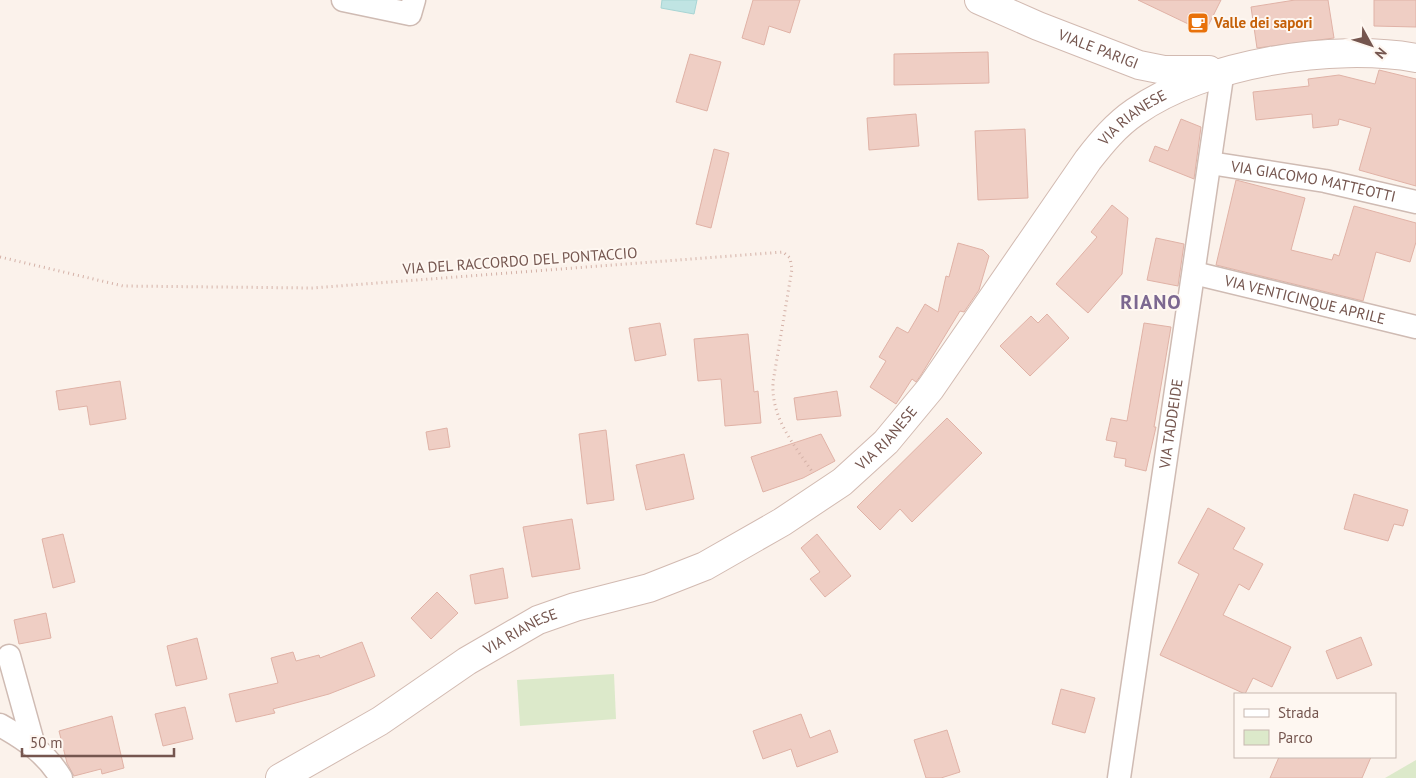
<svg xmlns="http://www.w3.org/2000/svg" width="1416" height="778" viewBox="0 0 1416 778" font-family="'PT Sans',sans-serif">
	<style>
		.green { fill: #dce9ca }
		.water { fill: #c0e4e3; stroke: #a7d5d4 }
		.building { fill: #efcec4; stroke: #e0b2a6 }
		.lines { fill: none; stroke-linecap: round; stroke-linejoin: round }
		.street-casing { stroke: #cfbbb3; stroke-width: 25 }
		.secondary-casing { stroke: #d2bab1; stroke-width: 30 }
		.path { stroke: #d4b1a7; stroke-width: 3; stroke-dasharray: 1 4; stroke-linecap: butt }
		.street { stroke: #fff; stroke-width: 22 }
		.secondary { stroke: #fff; stroke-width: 28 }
		.labels { text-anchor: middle; stroke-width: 4; stroke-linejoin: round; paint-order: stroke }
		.food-label { font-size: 15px; font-weight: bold; fill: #c56008; stroke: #fef7f1; text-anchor: start }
		.street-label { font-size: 15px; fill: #75564f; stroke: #fef7f1 }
		.district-label { font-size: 20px; font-weight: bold; letter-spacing: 1px; fill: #7b6790; stroke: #fef7f1 }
	</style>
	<rect width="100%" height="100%" fill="#fbf2eb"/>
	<g class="green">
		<path d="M 614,674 L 616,719 L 520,726 L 517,680 Z"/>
		<path d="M 1416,760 L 1416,778 L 1385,778 Z"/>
	</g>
	<path class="water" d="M 662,0 L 697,0 L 694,14 L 661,8 Z"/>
	<g class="building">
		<path d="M 753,0 L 800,0 L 790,33 L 769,26 L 764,45 L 742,38 Z"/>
		<path d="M 1138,0 L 1221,0 L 1205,32 Z"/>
		<path d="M 1295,0 L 1328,0 L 1334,38 L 1257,48 L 1251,7 Z"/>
		<path d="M 1374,0 L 1416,0 L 1416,27 L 1374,26 Z"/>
		<path d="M 988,52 L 989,83 L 894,85 L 894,54 Z"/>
		<path d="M 690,54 L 721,62 L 707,111 L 676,102 Z"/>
		<path d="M 1379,70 L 1416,79 L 1416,186 L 1359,170 L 1371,128 L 1339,119 L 1338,125 L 1313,128 L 1312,114 L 1256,120 L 1253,92 L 1309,86 L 1308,79 L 1339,75 L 1375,84 Z"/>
		<path d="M 916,114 L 919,146 L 869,150 L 867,118 Z"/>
		<path d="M 1181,119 L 1201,127 L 1194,179 L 1149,161 L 1155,146 L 1168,151 Z"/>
		<path d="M 1025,129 L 1028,198 L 978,200 L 975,131 Z"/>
		<path d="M 714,149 L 729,153 L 711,228 L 696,224 Z"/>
		<path d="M 1236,180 L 1305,198 L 1291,250 L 1332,260 L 1334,254 L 1339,256 L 1354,206 L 1416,223 L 1416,242 L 1410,262 L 1376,252 L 1363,301 L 1216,265 Z"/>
		<path d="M 1112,205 L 1128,218 L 1122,274 L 1088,313 L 1056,284 L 1097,237 L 1091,232 Z"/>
		<path d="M 1156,238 L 1184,244 L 1178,286 L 1147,280 Z"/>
		<path d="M 958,243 L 983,250 L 989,256 L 979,290 L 964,312 L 960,311 L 921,375 L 916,382 L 912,379 L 896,404 L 870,387 L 886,361 L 879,357 L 897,327 L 908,333 L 925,304 L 938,312 L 946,276 L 949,277 Z"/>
		<path d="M 1047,314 L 1069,338 L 1030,376 L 1000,346 L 1031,316 L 1038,323 Z"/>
		<path d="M 660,323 L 666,355 L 635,361 L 629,328 Z"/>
		<path d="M 1144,323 L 1171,327 L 1154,427 L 1156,427 L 1146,471 L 1125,466 L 1126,459 L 1114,457 L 1117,442 L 1106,440 L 1111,418 L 1127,421 Z"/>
		<path d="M 748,334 L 754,392 L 758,391 L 761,423 L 725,426 L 721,379 L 698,381 L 694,339 Z"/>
		<path d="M 120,381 L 126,419 L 90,425 L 87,406 L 59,410 L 56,391 Z"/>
		<path d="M 837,391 L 841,416 L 797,420 L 794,398 Z"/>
		<path d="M 947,418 L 982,453 L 912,522 L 900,509 L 880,530 L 857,507 Z"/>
		<path d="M 447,428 L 450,447 L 429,450 L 426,432 Z"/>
		<path d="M 606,430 L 614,500 L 587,504 L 579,434 Z"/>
		<path d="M 821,434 L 835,461 L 803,478 L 763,492 L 751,457 Z"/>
		<path d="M 684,454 L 694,499 L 646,510 L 636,465 Z"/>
		<path d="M 1354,494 L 1408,510 L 1403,526 L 1394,524 L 1388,541 L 1344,529 Z"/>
		<path d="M 1208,508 L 1245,528 L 1233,549 L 1263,564 L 1249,590 L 1239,584 L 1223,615 L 1291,647 L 1272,687 L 1253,678 L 1245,694 L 1160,655 L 1199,574 L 1178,563 Z"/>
		<path d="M 572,519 L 580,569 L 532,577 L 523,527 Z"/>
		<path d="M 63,534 L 75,582 L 53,588 L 42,539 Z"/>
		<path d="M 817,534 L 851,576 L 825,597 L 810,579 L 820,572 L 801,548 Z"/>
		<path d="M 503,568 L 508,598 L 475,604 L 470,575 Z"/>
		<path d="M 437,592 L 458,613 L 431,639 L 411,618 Z"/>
		<path d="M 46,613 L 51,638 L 19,644 L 14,620 Z"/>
		<path d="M 1361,637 L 1372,665 L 1337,679 L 1326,651 Z"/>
		<path d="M 197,638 L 207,679 L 176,686 L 167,646 Z"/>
		<path d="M 362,642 L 375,676 L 329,694 L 273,709 L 275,713 L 236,722 L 229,694 L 278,683 L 271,658 L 293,652 L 296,661 L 319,655 L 320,658 Z"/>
		<path d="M 1061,689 L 1095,698 L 1085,733 L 1052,724 Z"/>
		<path d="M 185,707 L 193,739 L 163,746 L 155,714 Z"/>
		<path d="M 801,714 L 810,738 L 830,730 L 838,752 L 797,767 L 791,749 L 763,759 L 753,731 Z"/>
		<path d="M 112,716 L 124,768 L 102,774 L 101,769 L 74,776 L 67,763 L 59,731 Z"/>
		<path d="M 947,730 L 960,772 L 941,778 L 926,778 L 914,740 Z"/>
		<path d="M 1279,757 L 1371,757 L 1362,778 L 1270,778 Z"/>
	</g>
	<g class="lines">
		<g class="street-casing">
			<g id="street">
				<path d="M 343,0 L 410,14 L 414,0"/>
				<path id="s1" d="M 1210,163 L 1325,181 L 1416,202"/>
				<path id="s2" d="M 1194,273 L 1416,327"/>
				<path d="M 9,656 L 34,746"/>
				<path d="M 0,725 C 25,739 46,753 61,778"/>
				<path id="s3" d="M 1119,778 L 1223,70"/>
			</g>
		</g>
		<g class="secondary-casing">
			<g id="secondary">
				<path id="s4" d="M 979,0 L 1038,26 L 1139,65 L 1164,70 L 1209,70"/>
				<path id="s5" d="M 280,778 L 380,721 L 467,661 L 538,620 L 575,607 L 649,588 L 705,566 L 782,522 L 842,482 L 886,442 L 930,389 L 1088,160 C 1102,142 1116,125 1135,112 C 1204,63 1334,43 1416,58"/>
			</g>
		</g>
		<path class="path" d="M 0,257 L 123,286 L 312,288 L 783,252 L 790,258 L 792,269 L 773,382 C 771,419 794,444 813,473"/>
		<use href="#street" class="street"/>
		<use href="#secondary" class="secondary"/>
	</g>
	<defs>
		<g id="cafe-square" transform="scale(1.125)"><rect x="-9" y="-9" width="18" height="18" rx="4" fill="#e8710a" stroke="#fef7f1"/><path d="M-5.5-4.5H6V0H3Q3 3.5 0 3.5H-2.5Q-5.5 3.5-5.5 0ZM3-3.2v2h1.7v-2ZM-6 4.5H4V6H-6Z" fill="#fff"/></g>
	</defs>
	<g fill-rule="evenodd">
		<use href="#cafe-square" x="1198" y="23"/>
	</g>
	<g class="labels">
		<g class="food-label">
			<text x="1214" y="28">Valle dei sapori</text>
		</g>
		<g class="street-label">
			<text dy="5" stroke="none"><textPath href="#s4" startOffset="129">VIALE PARIGI</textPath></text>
			<text dy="5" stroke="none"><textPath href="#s5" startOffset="1108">VIA RIANESE</textPath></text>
			<text dy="5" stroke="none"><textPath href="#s1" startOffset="105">VIA GIACOMO MATTEOTTI</textPath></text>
			<text transform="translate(520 261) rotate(-4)" y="5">VIA DEL RACCORDO DEL PONTACCIO</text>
			<text dy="5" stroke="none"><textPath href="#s2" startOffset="114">VIA VENTICINQUE APRILE</textPath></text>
			<text dy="5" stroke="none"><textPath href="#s3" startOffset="358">VIA TADDEIDE</textPath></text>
			<text dy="5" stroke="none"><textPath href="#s5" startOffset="702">VIA RIANESE</textPath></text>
			<text dy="5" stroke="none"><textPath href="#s5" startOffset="282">VIA RIANESE</textPath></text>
		</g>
		<g class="district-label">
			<text x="1151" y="309">RIANO</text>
		</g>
	</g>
	<rect x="1234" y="693" width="162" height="65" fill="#fef7f1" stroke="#c7b7b0"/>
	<rect x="1244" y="709" width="25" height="8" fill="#ffffff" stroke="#c7b7b0"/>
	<text x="1278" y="718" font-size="15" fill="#75564f">Strada</text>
	<rect x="1244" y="730" width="25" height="15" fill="#dce9ca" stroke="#c7b7b0"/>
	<text x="1278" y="743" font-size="15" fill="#75564f">Parco</text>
	<g transform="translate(1371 45) rotate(130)" stroke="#fef7f1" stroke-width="4" paint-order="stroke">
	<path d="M0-4L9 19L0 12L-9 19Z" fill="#75564f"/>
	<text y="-8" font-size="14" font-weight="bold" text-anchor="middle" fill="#75564f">N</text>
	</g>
	<path d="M22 748v8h152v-8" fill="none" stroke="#75564f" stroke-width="2.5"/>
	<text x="30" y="748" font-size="15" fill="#75564f" stroke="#fef7f1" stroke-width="4" paint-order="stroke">50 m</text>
</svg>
